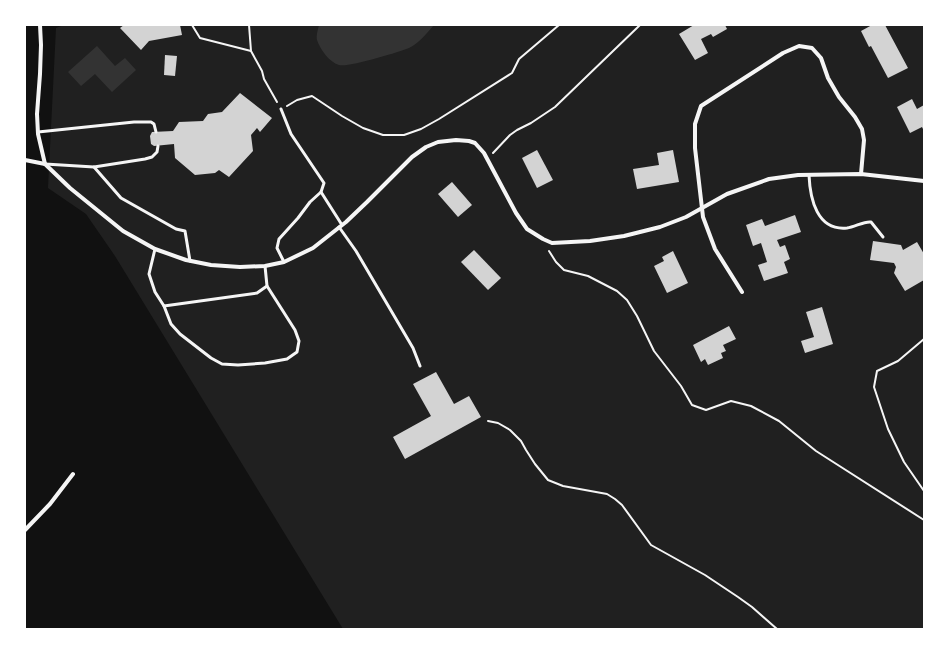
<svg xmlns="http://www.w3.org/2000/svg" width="949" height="654" viewBox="0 0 949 654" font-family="'Alegreya Sans',sans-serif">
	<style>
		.green { fill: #202020 }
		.water { fill: #333 }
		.building { fill: #d3d3d3 }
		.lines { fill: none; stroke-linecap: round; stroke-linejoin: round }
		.path { stroke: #f5f5f5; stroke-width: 2 }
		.service { stroke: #f5f5f5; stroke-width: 3 }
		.minor { stroke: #f5f5f5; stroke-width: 4 }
	</style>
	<rect width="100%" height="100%" fill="#111"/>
	<path class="green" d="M 64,25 L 924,25 L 924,629 L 343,629 L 115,256 L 86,214 L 48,188 L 56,28 Z"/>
	<g class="water">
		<path d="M 319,25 L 434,25 C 427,33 419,43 409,48 C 399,52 347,68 339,65 C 329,62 320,49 317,40 C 316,36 318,29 319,25 Z"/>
		<path d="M 97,46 L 115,66 L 125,58 L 136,70 L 112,92 L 95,74 L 81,86 L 68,72 Z"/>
	</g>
	<g class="building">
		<path d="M 124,25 L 180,25 L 182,35 L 149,41 L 141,50 L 120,28 Z"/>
		<path d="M 694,25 L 725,25 L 727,29 L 713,37 L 711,34 L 701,39 L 708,53 L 695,60 L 679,34 Z"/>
		<path d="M 872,25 L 885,25 L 908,68 L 888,78 L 871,46 L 869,47 L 861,31 Z"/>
		<path d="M 165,55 L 177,56 L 175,76 L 164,75 Z"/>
		<path d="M 240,93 L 272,118 L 260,132 L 257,128 L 251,135 L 253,151 L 229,177 L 219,170 L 215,173 L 195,175 L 175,158 L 174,144 L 154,146 L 151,144 L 150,136 L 152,132 L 173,131 L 179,122 L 203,121 L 208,114 L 222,112 Z"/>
		<path d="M 912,99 L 917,109 L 924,105 L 924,131 L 922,127 L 910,133 L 897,107 Z"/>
		<path d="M 537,150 L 553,180 L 537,188 L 522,158 Z"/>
		<path d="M 673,150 L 679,182 L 637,189 L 633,169 L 659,165 L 657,153 Z"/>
		<path d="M 452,182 L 472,205 L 458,217 L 438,194 Z"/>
		<path d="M 795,215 L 801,232 L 777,240 L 780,247 L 785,245 L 790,259 L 784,262 L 788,273 L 764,281 L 758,265 L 767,262 L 761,243 L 753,246 L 746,225 L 762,219 L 765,226 Z"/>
		<path d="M 873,241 L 901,245 L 903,250 L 917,242 L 924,254 L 924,280 L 905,291 L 894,273 L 896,267 L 894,263 L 870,260 Z"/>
		<path d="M 474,250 L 501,278 L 488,290 L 461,262 Z"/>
		<path d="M 673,251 L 688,283 L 667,293 L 654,266 L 664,261 L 662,257 Z"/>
		<path d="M 822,307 L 833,344 L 805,353 L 801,341 L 814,337 L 806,312 Z"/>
		<path d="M 729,326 L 736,339 L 723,345 L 726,351 L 721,353 L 723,358 L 708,365 L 705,359 L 701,362 L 693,345 Z"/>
		<path d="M 436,372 L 454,404 L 469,396 L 481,417 L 405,459 L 393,437 L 431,416 L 413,384 Z"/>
	</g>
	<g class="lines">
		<g class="path">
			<path d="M 192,25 L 200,38 L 251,51"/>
			<path d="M 249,25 L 251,51 L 262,71 L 264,79 L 277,102"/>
			<path d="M 287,106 L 297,100 L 312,96 L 342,116 L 363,128 L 383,135 L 404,135 L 421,129 L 439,119 L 512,73 L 519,59 L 559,25"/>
			<path d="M 493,153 L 510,135 L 517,130 L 531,123 L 555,107 L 640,25"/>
			<path d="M 549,251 L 556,262 L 564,270 L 588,276 L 617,291 L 627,300 L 637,316 L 654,351 L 681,386 L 692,405 L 706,410 L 731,401 L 751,406 L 779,421 L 816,451 L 924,520"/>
			<path d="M 924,339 L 898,361 L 877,371 L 874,387 L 888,429 L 904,462 L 924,491"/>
			<path d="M 488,421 L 498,423 L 510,430 L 521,441 L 526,450 L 535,464 L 548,480 L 563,486 L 607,494 L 615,499 L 622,505 L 651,545 L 705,575 L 738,597 L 752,607 L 777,629"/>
		</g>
		<g class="service">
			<path d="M 281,109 L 291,134 L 324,183 L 321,192 L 310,202 L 298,218 L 279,239 L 277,248 L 284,262"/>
			<path d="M 38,132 L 134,122 L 151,122 L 154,124 L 156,132"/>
			<path d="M 45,164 L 94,167 L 121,198 L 176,229 L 185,231 L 190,261"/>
			<path d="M 94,167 L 145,159 L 152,157 L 157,152 L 158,146"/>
			<path d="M 809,175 C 810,199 817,231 847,228 C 855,227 864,221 871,222 L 883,237"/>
			<path d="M 321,192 L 342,225"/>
			<path d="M 339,227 L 356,251 L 413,348 L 420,366"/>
			<path d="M 155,249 L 149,274 L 155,292 L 164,306 L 257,293 L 267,286 L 265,266"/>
			<path d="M 164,306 L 171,324 L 180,334 L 211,358 L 222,364 L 238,365 L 265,363 L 287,359 L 297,352 L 299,341 L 295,330 L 267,286"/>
		</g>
		<g class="minor">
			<path d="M 40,25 L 41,45 L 40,74 L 37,114 L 38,134 L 45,164"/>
			<path d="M 25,160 L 45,164 L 70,188 L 123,231 L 155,249 L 186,260 L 211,265 L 240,267 L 265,266 L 284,262 L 313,248 L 346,222 L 367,202 L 412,157 L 426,147 L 438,142 L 456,140 L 469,141 L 475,143 L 484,153 L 516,213 L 527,229 L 543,239 L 552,243 L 590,241 L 624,236 L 660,227 L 686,217 L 727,194 L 769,179 L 798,175 L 861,174 L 924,181"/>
			<path d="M 742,292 L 715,249 L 703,217 L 695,148 L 695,124 L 701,106 L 783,53 L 799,46 L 812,48 L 821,58 L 828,78 L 839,97 L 855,117 L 862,129 L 864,140 L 861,174"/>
			<path d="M 25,530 L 50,504 L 73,474"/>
		</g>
	</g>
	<rect width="949" height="654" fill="none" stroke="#ffffff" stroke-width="52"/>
</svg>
